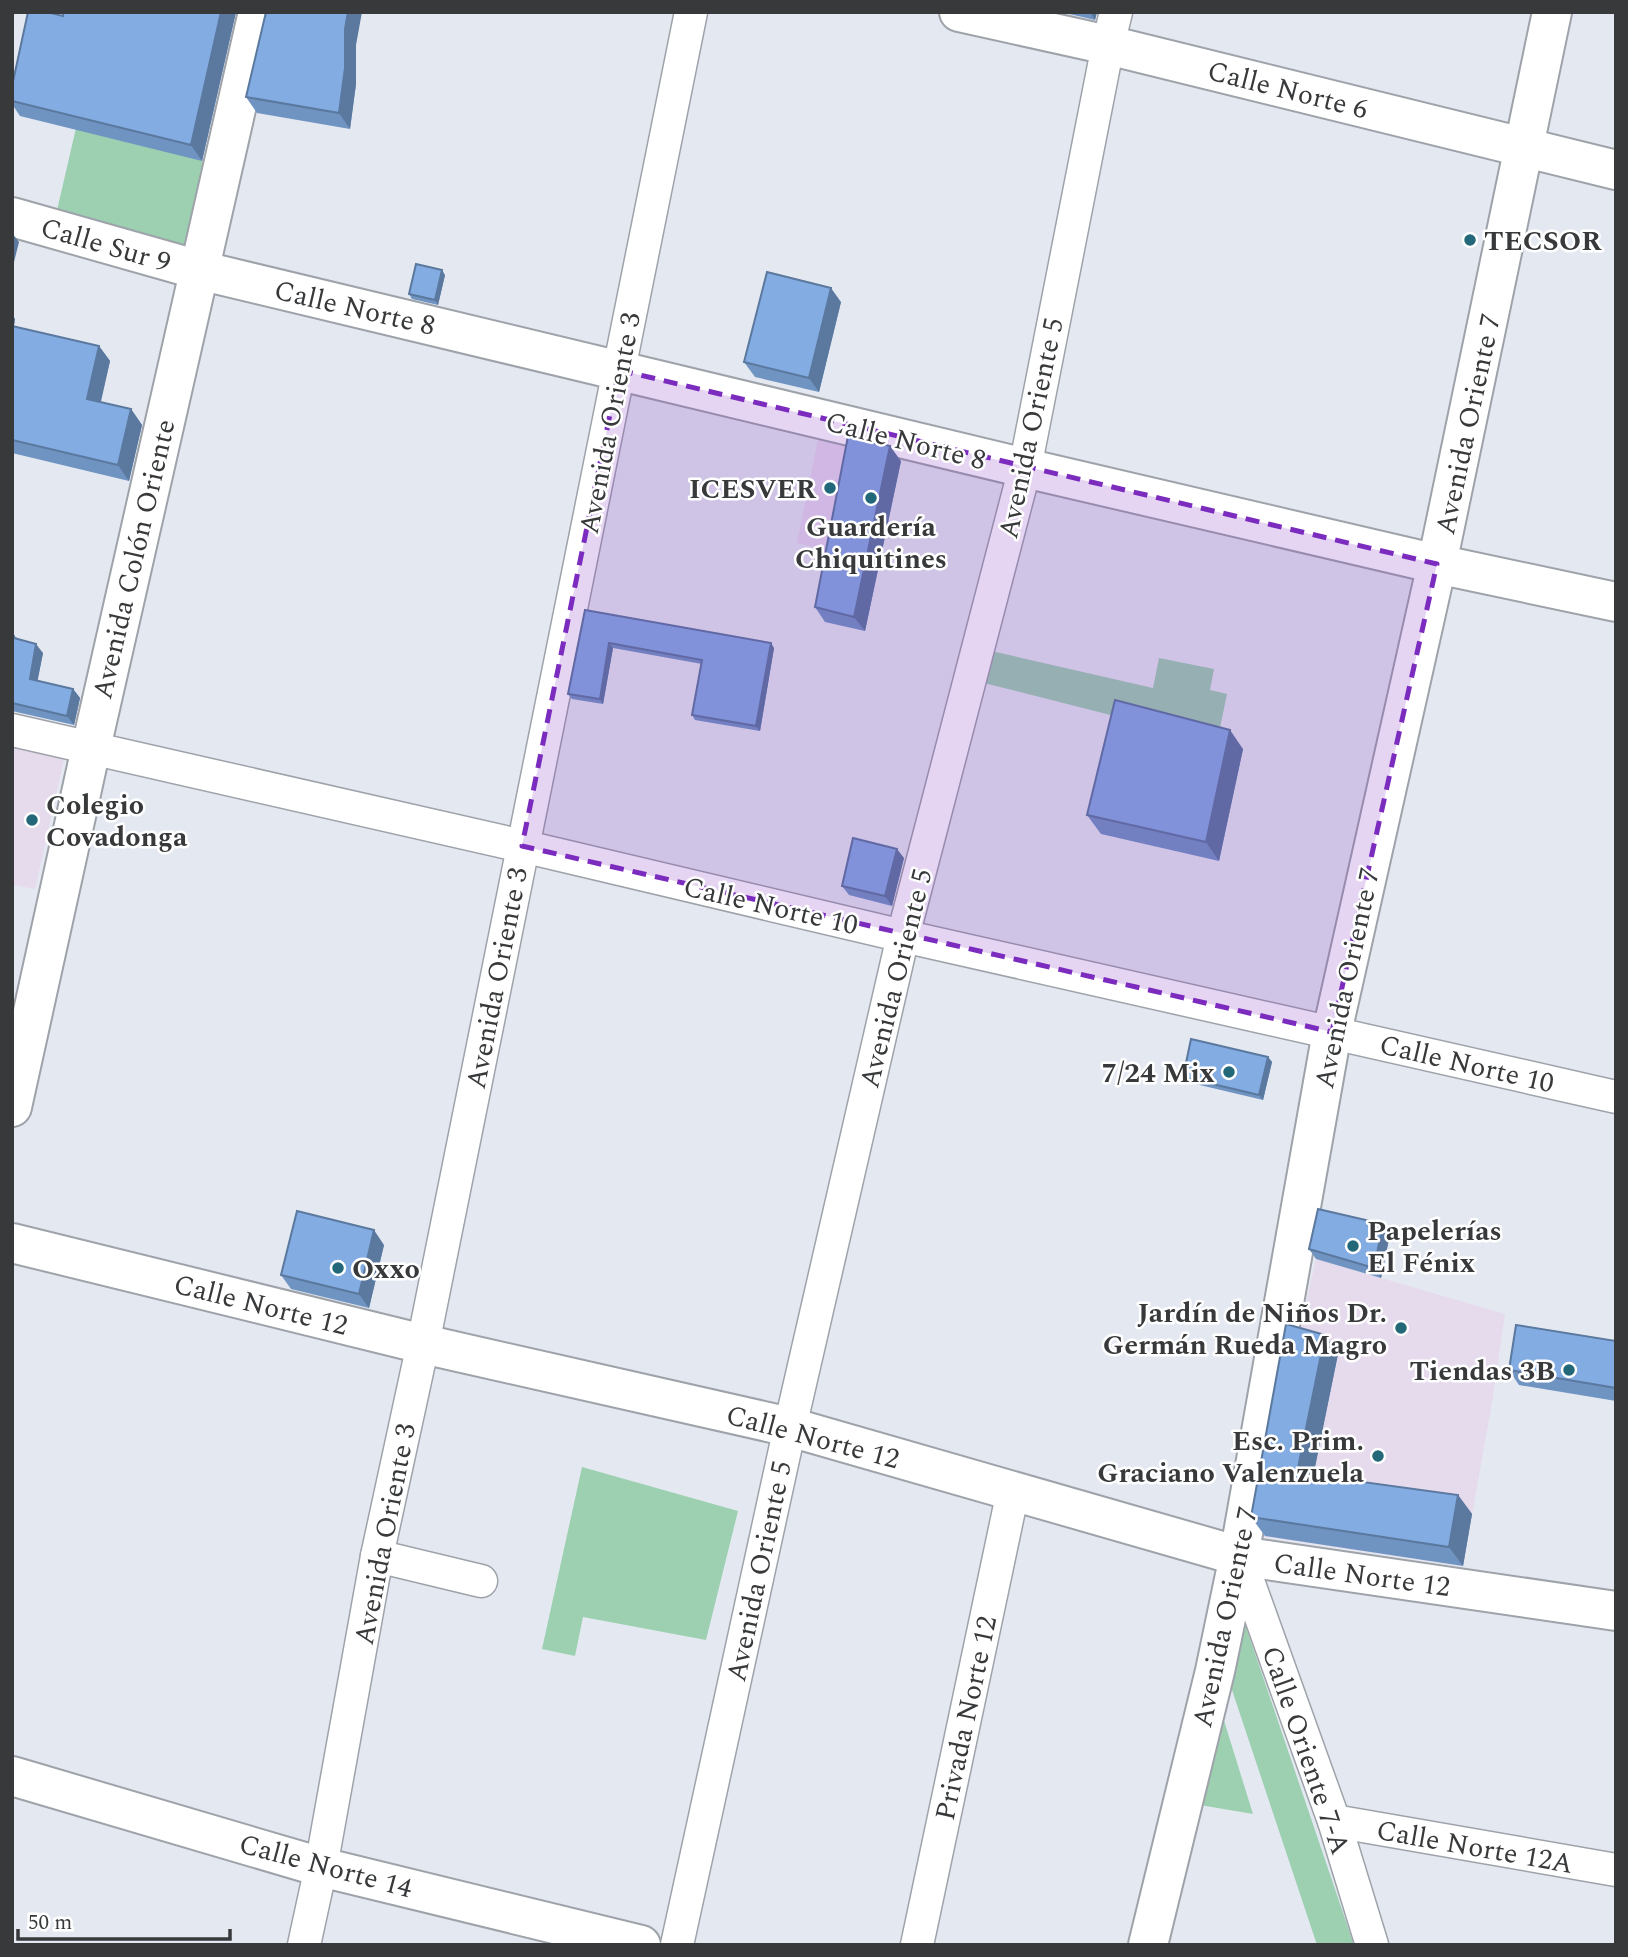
<svg xmlns="http://www.w3.org/2000/svg" width="1628" height="1957" viewBox="0 0 1628 1957" font-family="Spectral,serif">
	<style>
		.education { fill: #e6daed }
		.green { fill: #9cd0b1 }
		.lines { fill: none; stroke-linecap: round; stroke-linejoin: round }
		.minor-casing { stroke: #9ea3aa; stroke-width: 35 }
		.tertiary-casing { stroke: #9ea3aa; stroke-width: 42 }
		.minor { stroke: #fff; stroke-width: 32 }
		.tertiary { stroke: #fff; stroke-width: 38 }
		.wall { fill: #7094c2 }
		.shaded-wall { fill: #5b789e }
		.building { fill: #82ace2; stroke: #5b789e; stroke-width: 2 }
		.marked { fill: #7b2cbf; fill-opacity: 0.2; stroke: #7b2cbf; stroke-width: 5; stroke-dasharray: 14 9; stroke-linejoin: round }
		.poi-dot { fill: #226878; stroke: #fff; stroke-width: 2.5 }
		.labels { text-anchor: middle; stroke-width: 5; stroke-linejoin: round; paint-order: stroke }
		.street-label { font-size: 28px; fill: #37393b; stroke: #fff }
		.poi-label { font-size: 28px; font-weight: bold; fill: #37393b; stroke: #fff; text-anchor: end }
	</style>
	<rect width="100%" height="100%" fill="#e4e9f1"/>
	<g class="education">
		<path d="M 821,425 L 861,433 L 839,553 L 797,543 Z"/>
		<path d="M 12,744 L 65,755 L 35,889 L 12,885 Z"/>
		<path d="M 1316,1259 L 1505,1314 L 1493,1397 L 1463,1566 L 1259,1536 L 1297,1342 Z"/>
	</g>
	<g class="green">
		<path d="M 76,128 L 204,161 L 183,250 L 55,219 Z"/>
		<path d="M 987,650 L 1153,688 L 1159,658 L 1214,669 L 1210,690 L 1227,694 L 1217,742 L 980,682 Z"/>
		<path d="M 582,1467 L 738,1511 L 706,1640 L 583,1617 L 575,1656 L 542,1649 Z"/>
		<path d="M 1245,1624 L 1354,1945 L 1317,1945 L 1228,1678 Z"/>
		<path d="M 1217,1698 L 1253,1814 L 1194,1804 Z"/>
	</g>
	<g class="lines">
		<g class="minor-casing">
			<g id="minor">
				<path d="M 12,730 L 522,846 L 903,936 L 1616,1097"/>
				<path d="M 377,1556 L 481,1581"/>
				<path d="M 1239,1556 L 1334,1821 L 1372,1945"/>
				<path d="M 1334,1821 L 1616,1870"/>
				<path d="M 304,1945 L 321,1867 L 377,1556 L 423,1344 L 691,12"/>
				<path d="M 677,1945 L 790,1427 L 903,936 L 1025,468 L 1108,45 L 1116,12"/>
				<path d="M 917,1945 L 1013,1491"/>
			</g>
		</g>
		<g class="tertiary-casing">
			<g id="tertiary">
				<path d="M 959,12 L 1108,45 L 1616,170"/>
				<path d="M 12,217 L 199,270 L 1025,468 L 1437,564 L 1616,602"/>
				<path d="M 12,1107 L 91,748 L 258,12"/>
				<path d="M 12,1243 L 423,1344 L 790,1427 L 1239,1556 L 1616,1611"/>
				<path d="M 12,1776 L 321,1867 L 641,1945"/>
				<path d="M 1148,1945 L 1215,1671 L 1239,1556 L 1332,1032 L 1437,564 L 1552,12"/>
			</g>
		</g>
		<use href="#minor" class="minor"/>
		<use href="#tertiary" class="tertiary"/>
	</g>
	<g class="wall">
		<path d="M 236,12 L 202,161 L 20,116 L 12,104 L 12,86 L 63,16 Z"/>
		<path d="M 1061,12 L 1097,12 L 1095,20 Z"/>
		<path d="M 356,45 L 356,84 L 350,129 L 257,113 L 246,97 Z"/>
		<path d="M 445,275 L 438,305 L 412,299 L 409,294 Z"/>
		<path d="M 841,302 L 819,392 L 755,377 L 744,362 Z"/>
		<path d="M 12,315 L 15,319 L 14,327 L 99,346 L 110,361 L 100,402 L 131,409 L 142,425 L 129,481 L 12,453 Z"/>
		<path d="M 901,461 L 865,631 L 825,622 L 815,607 Z"/>
		<path d="M 585,610 L 774,648 L 760,731 L 695,720 L 692,715 L 702,664 L 613,648 L 603,704 L 572,699 L 568,694 Z"/>
		<path d="M 12,635 L 43,653 L 37,681 L 73,689 L 80,698 L 74,725 L 12,711 Z"/>
		<path d="M 1243,749 L 1219,861 L 1101,834 L 1087,815 Z"/>
		<path d="M 904,858 L 892,906 L 849,895 L 842,886 Z"/>
		<path d="M 1268,1057 L 1272,1062 L 1263,1100 L 1187,1082 L 1183,1077 Z"/>
		<path d="M 1390,1234 L 1381,1278 L 1316,1259 L 1309,1249 Z"/>
		<path d="M 384,1245 L 369,1308 L 291,1289 L 281,1275 Z"/>
		<path d="M 1325,1335 L 1338,1354 L 1313,1476 L 1458,1495 L 1472,1514 L 1463,1566 L 1265,1536 L 1251,1517 Z"/>
		<path d="M 1616,1341 L 1616,1401 L 1519,1385 L 1509,1370 Z"/>
	</g>
	<g class="shaded-wall">
		<path d="M 221,12 L 236,12 L 202,161 L 191,145 Z"/>
		<path d="M 348,12 L 362,12 L 356,45 L 356,84 L 350,129 L 339,113 L 345,29 Z"/>
		<path d="M 1090,12 L 1097,12 L 1095,20 Z"/>
		<path d="M 12,233 L 19,242 L 12,270 Z"/>
		<path d="M 442,270 L 445,275 L 438,305 L 435,300 Z"/>
		<path d="M 831,288 L 841,302 L 819,392 L 809,378 Z"/>
		<path d="M 12,315 L 15,319 L 12,335 Z"/>
		<path d="M 99,346 L 110,361 L 98,415 L 87,399 Z"/>
		<path d="M 131,409 L 142,425 L 129,481 L 118,465 Z"/>
		<path d="M 890,446 L 901,461 L 865,631 L 854,617 Z"/>
		<path d="M 609,643 L 613,648 L 603,704 L 600,699 Z"/>
		<path d="M 771,643 L 774,648 L 760,731 L 756,726 Z"/>
		<path d="M 36,644 L 43,653 L 36,689 L 30,679 Z"/>
		<path d="M 73,689 L 80,698 L 74,725 L 67,716 Z"/>
		<path d="M 1230,730 L 1243,749 L 1219,861 L 1206,842 Z"/>
		<path d="M 897,849 L 904,858 L 892,906 L 885,896 Z"/>
		<path d="M 1268,1057 L 1272,1062 L 1263,1100 L 1259,1095 Z"/>
		<path d="M 1383,1224 L 1390,1234 L 1381,1278 L 1374,1268 Z"/>
		<path d="M 374,1230 L 384,1245 L 369,1308 L 359,1294 Z"/>
		<path d="M 1325,1335 L 1338,1354 L 1310,1492 L 1297,1473 Z"/>
		<path d="M 1458,1495 L 1472,1514 L 1463,1566 L 1449,1547 Z"/>
	</g>
	<g class="building">
		<path d="M 28,12 L 47,12 L 63,16 L 63,12 L 221,12 L 191,145 L 12,101 L 12,86 Z"/>
		<path d="M 266,12 L 348,12 L 345,29 L 345,68 L 339,113 L 246,97 Z"/>
		<path d="M 416,264 L 442,270 L 435,300 L 409,294 Z"/>
		<path d="M 767,272 L 831,288 L 809,378 L 744,362 Z"/>
		<path d="M 12,326 L 99,346 L 87,399 L 131,409 L 118,465 L 12,440 Z"/>
		<path d="M 848,436 L 890,446 L 854,617 L 815,607 Z"/>
		<path d="M 585,610 L 771,643 L 756,726 L 692,715 L 702,660 L 609,643 L 600,699 L 568,694 Z"/>
		<path d="M 12,635 L 14,636 L 14,638 L 36,644 L 30,679 L 73,689 L 67,716 L 12,703 Z"/>
		<path d="M 1115,700 L 1230,730 L 1206,842 L 1087,815 Z"/>
		<path d="M 853,838 L 897,849 L 885,896 L 842,886 Z"/>
		<path d="M 1191,1039 L 1268,1057 L 1259,1095 L 1183,1077 Z"/>
		<path d="M 1318,1209 L 1383,1224 L 1374,1268 L 1309,1249 Z"/>
		<path d="M 297,1211 L 374,1230 L 359,1294 L 281,1275 Z"/>
		<path d="M 1286,1324 L 1325,1335 L 1297,1473 L 1458,1495 L 1449,1547 L 1251,1517 Z"/>
		<path d="M 1516,1325 L 1616,1341 L 1616,1388 L 1509,1370 Z"/>
	</g>
	<path class="marked" d="M 619,370 L 1437,564 L 1332,1032 L 522,846 Z"/>
	<g class="poi-dot">
		<circle cx="1470" cy="240" r="7"/>
		<circle cx="830" cy="488" r="7"/>
		<circle cx="871" cy="498" r="7"/>
		<circle cx="32" cy="820" r="7"/>
		<circle cx="1229" cy="1072" r="7"/>
		<circle cx="1353" cy="1246" r="7"/>
		<circle cx="338" cy="1268" r="7"/>
		<circle cx="1401" cy="1328" r="7"/>
		<circle cx="1569" cy="1370" r="7"/>
		<circle cx="1378" cy="1456" r="7"/>
	</g>
	<g class="labels">
		<g class="street-label">
			<text transform="translate(1288 89) rotate(14)" y="10">Calle Norte 6</text>
			<text transform="translate(106 244) rotate(16)" y="10">Calle Sur 9</text>
			<text transform="translate(355 307) rotate(13)" y="10">Calle Norte 8</text>
			<text transform="translate(609 423) rotate(-79)" y="10">Avenida Oriente 3</text>
			<text transform="translate(1467 424) rotate(-78)" y="10">Avenida Oriente 7</text>
			<text transform="translate(1030 428) rotate(-78)" y="10">Avenida Oriente 5</text>
			<text transform="translate(906 440) rotate(14)" y="10">Calle Norte 8</text>
			<text transform="translate(133 559) rotate(-77)" y="10">Avenida Colón Oriente</text>
			<text transform="translate(771 905) rotate(13)" y="10">Calle Norte 10</text>
			<text transform="translate(496 978) rotate(-79)" y="10">Avenida Oriente 3</text>
			<text transform="translate(895 978) rotate(-76)" y="10">Avenida Oriente 5</text>
			<text transform="translate(1346 978) rotate(-78)" y="10">Avenida Oriente 7</text>
			<text transform="translate(1467 1063) rotate(13)" y="10">Calle Norte 10</text>
			<text transform="translate(261 1304) rotate(14)" y="10">Calle Norte 12</text>
			<text transform="translate(813 1436) rotate(15)" y="10">Calle Norte 12</text>
			<text transform="translate(384 1534) rotate(-79)" y="10">Avenida Oriente 3</text>
			<text transform="translate(758 1571) rotate(-78)" y="10">Avenida Oriente 5</text>
			<text transform="translate(1362 1574) rotate(8)" y="10">Calle Norte 12</text>
			<text transform="translate(1224 1617) rotate(-78)" y="10">Avenida Oriente 7</text>
			<text transform="translate(965 1718) rotate(-78)" y="10">Privada Norte 12</text>
			<text transform="translate(1307 1750) rotate(71)" y="10">Calle Oriente 7-A</text>
			<text transform="translate(1475 1846) rotate(10)" y="10">Calle Norte 12A</text>
			<text transform="translate(326 1865) rotate(15)" y="10">Calle Norte 14</text>
		</g>
		<g class="poi-label">
			<text x="1484" y="250" text-anchor="start">TECSOR</text>
			<text x="816" y="498">ICESVER</text>
			<text x="871" y="536" text-anchor="middle">Guardería<tspan x="871" dy="32">Chiquitines</tspan></text>
			<text x="46" y="814" text-anchor="start">Colegio<tspan x="46" dy="32">Covadonga</tspan></text>
			<text x="1215" y="1082">7/24 Mix</text>
			<text x="1367" y="1240" text-anchor="start">Papelerías<tspan x="1367" dy="32">El Fénix</tspan></text>
			<text x="352" y="1278" text-anchor="start">Oxxo</text>
			<text x="1387" y="1322">Jardín de Niños Dr.<tspan x="1387" dy="32">Germán Rueda Magro</tspan></text>
			<text x="1555" y="1380">Tiendas 3B</text>
			<text x="1364" y="1450">Esc. Prim.<tspan x="1364" dy="32">Graciano Valenzuela</tspan></text>
		</g>
	</g>
	<rect width="1628" height="1957" fill="none" stroke="#37393b" stroke-width="28"/>
	<path d="M18 1929v10h212v-10" fill="none" stroke="#37393b" stroke-width="3.5"/>
	<text x="28" y="1929" font-size="21" fill="#37393b" stroke="#ffffff" stroke-width="5" paint-order="stroke">50 m</text>
</svg>
